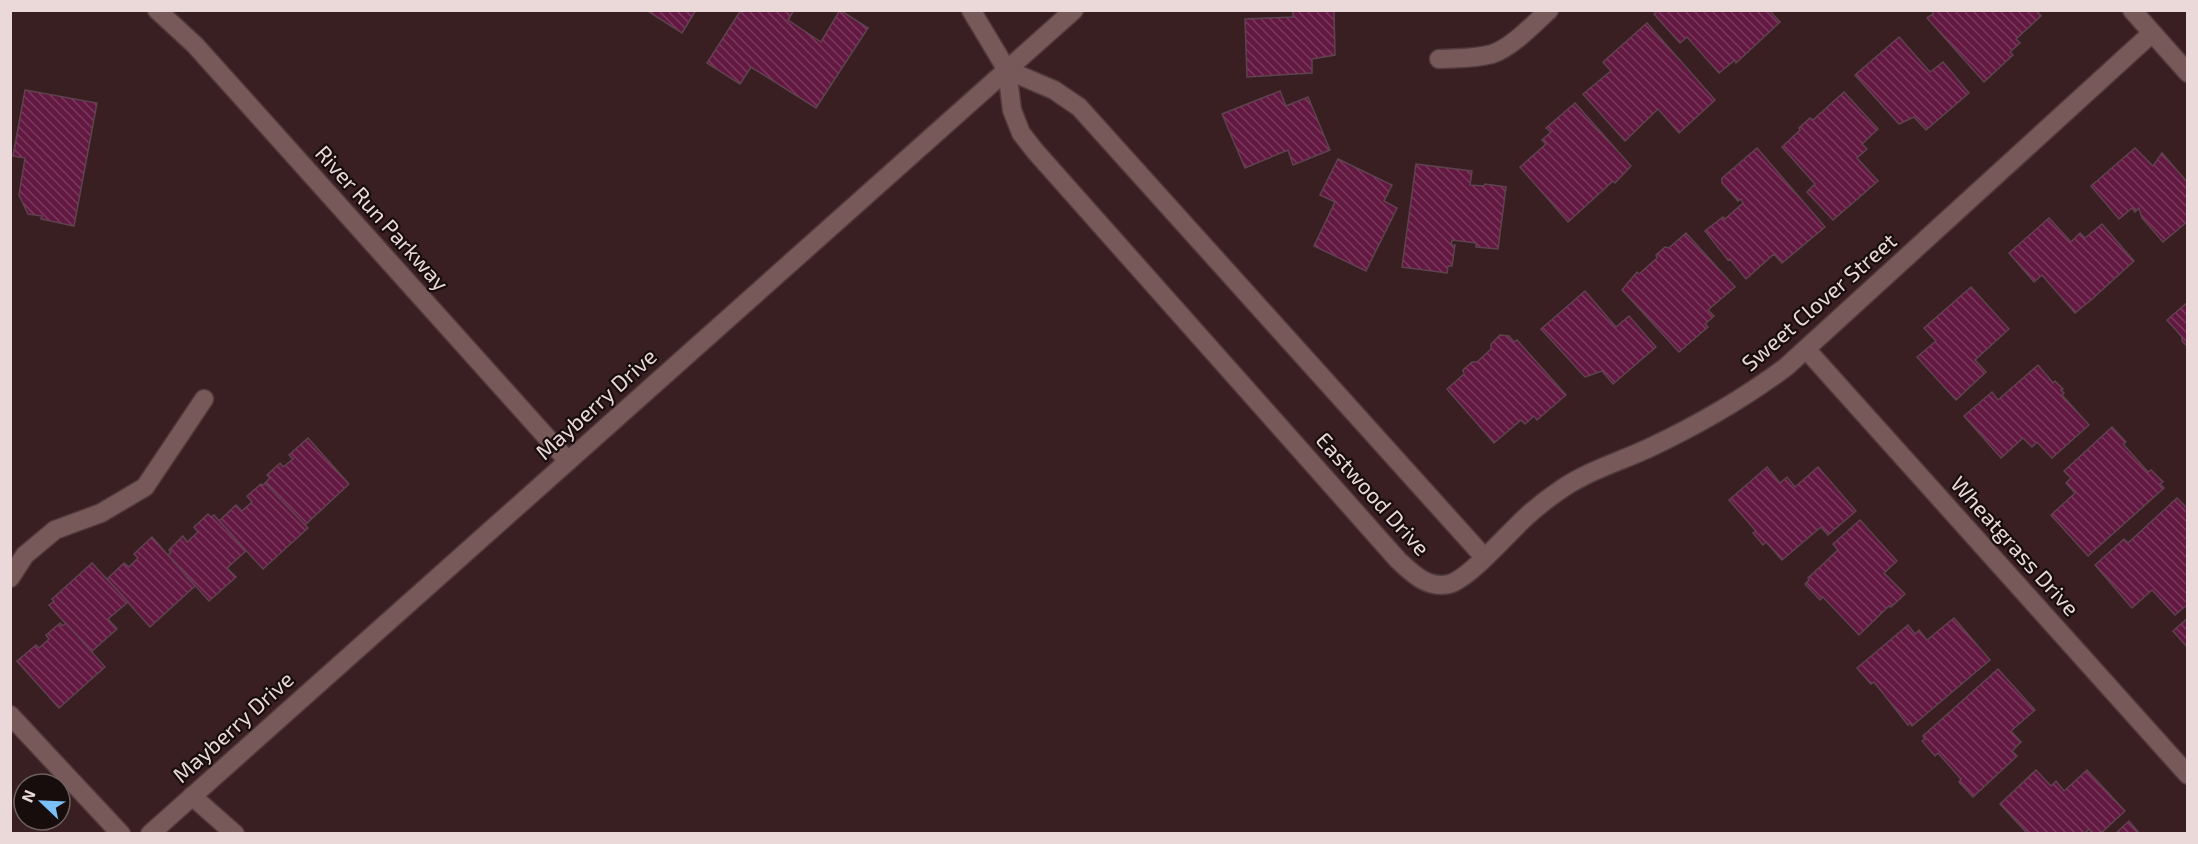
<svg xmlns="http://www.w3.org/2000/svg" width="2198" height="844" viewBox="0 0 2198 844" font-family="'Exo 2',sans-serif">
	<style>
		.building { fill: url(#building-back-hatch); stroke: #5e434f; stroke-width: 1.5 }
		.lines { fill: none; stroke-linecap: round; stroke-linejoin: round }
		.lane-casing { stroke: #503a3c; stroke-width: 21 }
		.street-casing { stroke: #503a3c; stroke-width: 21 }
		.secondary-casing { stroke: #503a3c; stroke-width: 21 }
		.lane { stroke: #78595a; stroke-width: 18 }
		.street { stroke: #78595a; stroke-width: 18 }
		.secondary { stroke: #78595a; stroke-width: 18 }
		.labels { text-anchor: middle; stroke-width: 4.5; stroke-linejoin: round; paint-order: stroke }
		.street-label { font-size: 22px; fill: #ebd9d9; stroke: #180d0d }
	</style>
	<defs>
		<pattern id="building-back-hatch" width="6" height="6" patternUnits="userSpaceOnUse" patternTransform="scale(1.5)"><rect width="6" height="6" fill="#621841"/><path d="M-1 5l2 2M0 0l6 6M5-1l2 2" fill="none" stroke="#79395c"/></pattern>
	</defs>
	<rect width="100%" height="100%" fill="#391f21"/>
	<g class="building">
		<path d="M 646,10 L 696,10 L 682,33 Z"/>
		<path d="M 741,10 L 794,10 L 788,20 L 821,42 L 840,10 L 868,28 L 816,108 L 751,67 L 740,84 L 707,63 Z"/>
		<path d="M 1293,10 L 1334,10 L 1335,55 L 1312,59 L 1312,73 L 1247,77 L 1245,19 L 1293,17 Z"/>
		<path d="M 1658,10 L 1769,10 L 1780,22 L 1736,63 L 1735,60 L 1719,73 L 1687,37 L 1680,43 L 1654,14 Z"/>
		<path d="M 1933,10 L 2036,10 L 2041,16 L 2016,39 L 2020,43 L 2010,52 L 2013,55 L 1984,82 L 1927,18 L 1933,14 Z"/>
		<path d="M 1647,23 L 1715,100 L 1679,133 L 1658,109 L 1625,141 L 1583,94 L 1611,71 L 1603,62 Z"/>
		<path d="M 1899,37 L 1930,72 L 1943,62 L 1969,93 L 1926,130 L 1914,117 L 1899,124 L 1855,75 Z"/>
		<path d="M 25,90 L 97,103 L 74,226 L 41,219 L 42,216 L 28,214 L 19,195 L 25,158 L 13,156 Z"/>
		<path d="M 1280,91 L 1286,106 L 1308,97 L 1330,150 L 1293,165 L 1288,150 L 1245,168 L 1222,114 Z"/>
		<path d="M 1844,92 L 1878,129 L 1862,144 L 1867,149 L 1857,158 L 1878,181 L 1833,220 L 1807,192 L 1815,184 L 1782,147 L 1800,130 L 1799,128 L 1810,118 L 1813,120 Z"/>
		<path d="M 1575,103 L 1631,166 L 1615,183 L 1613,181 L 1568,222 L 1520,167 L 1546,144 L 1542,140 L 1551,132 L 1546,128 Z"/>
		<path d="M 1757,148 L 1825,227 L 1782,263 L 1774,254 L 1746,279 L 1730,259 L 1728,260 L 1705,231 L 1723,217 L 1725,219 L 1743,203 L 1741,199 L 1738,201 L 1722,183 L 1722,178 Z"/>
		<path d="M 2135,148 L 2153,166 L 2162,153 L 2188,183 L 2188,221 L 2163,242 L 2142,218 L 2139,208 L 2135,212 L 2132,208 L 2119,219 L 2091,186 Z"/>
		<path d="M 1338,159 L 1392,185 L 1384,201 L 1397,208 L 1366,271 L 1314,246 L 1335,202 L 1320,195 Z"/>
		<path d="M 1416,164 L 1472,171 L 1470,185 L 1484,186 L 1485,184 L 1506,187 L 1498,249 L 1476,247 L 1476,243 L 1452,240 L 1451,245 L 1455,245 L 1452,266 L 1448,266 L 1447,273 L 1402,267 Z"/>
		<path d="M 2049,218 L 2071,242 L 2080,233 L 2085,238 L 2102,224 L 2134,261 L 2091,300 L 2075,313 L 2042,275 L 2034,282 L 2009,253 Z"/>
		<path d="M 1686,233 L 1735,287 L 1708,310 L 1714,316 L 1705,324 L 1708,327 L 1679,352 L 1622,290 L 1637,272 L 1639,274 L 1657,258 L 1656,255 L 1665,247 L 1669,248 Z"/>
		<path d="M 1971,287 L 2009,329 L 1975,360 L 1986,372 L 1956,400 L 1917,357 L 1936,341 L 1924,328 Z"/>
		<path d="M 1585,291 L 1616,327 L 1629,316 L 1656,347 L 1613,384 L 1602,371 L 1585,377 L 1541,329 Z"/>
		<path d="M 2188,302 L 2188,347 L 2182,341 L 2182,337 L 2167,320 Z"/>
		<path d="M 1500,335 L 1509,336 L 1514,342 L 1517,340 L 1566,395 L 1537,420 L 1534,416 L 1525,424 L 1521,420 L 1494,443 L 1447,389 L 1464,374 L 1463,370 L 1472,362 L 1477,362 L 1491,349 L 1491,344 Z"/>
		<path d="M 2038,365 L 2053,383 L 2055,381 L 2063,389 L 2061,390 L 2064,393 L 2062,395 L 2089,425 L 2052,458 L 2037,442 L 2032,447 L 2023,438 L 2001,458 L 1964,416 L 1992,392 L 1998,400 Z"/>
		<path d="M 2112,427 L 2126,442 L 2123,444 L 2148,472 L 2151,470 L 2163,482 L 2160,484 L 2164,488 L 2088,556 L 2051,515 L 2075,493 L 2066,483 L 2071,478 L 2064,471 Z"/>
		<path d="M 308,438 L 349,484 L 305,525 L 265,483 L 270,478 L 267,475 L 280,463 L 283,467 L 293,459 L 289,455 Z"/>
		<path d="M 1767,467 L 1780,483 L 1787,477 L 1795,487 L 1818,467 L 1856,511 L 1828,535 L 1821,527 L 1782,560 L 1766,542 L 1763,545 L 1753,533 L 1756,531 L 1729,500 Z"/>
		<path d="M 265,483 L 308,528 L 263,569 L 219,521 L 236,505 L 242,511 L 252,502 L 247,496 L 261,484 L 262,486 Z"/>
		<path d="M 2177,498 L 2188,509 L 2188,604 L 2175,615 L 2152,590 L 2132,608 L 2095,565 L 2124,539 L 2128,543 Z"/>
		<path d="M 208,514 L 211,517 L 214,515 L 246,551 L 227,568 L 236,577 L 209,601 L 168,555 L 171,552 L 169,550 L 183,536 L 187,542 L 198,532 L 194,527 Z"/>
		<path d="M 1860,520 L 1897,561 L 1884,573 L 1905,594 L 1891,607 L 1889,606 L 1859,635 L 1823,597 L 1820,600 L 1805,584 L 1809,580 L 1808,578 L 1838,550 L 1833,544 Z"/>
		<path d="M 152,537 L 195,586 L 150,627 L 107,579 L 124,563 L 129,567 L 138,558 L 134,554 Z"/>
		<path d="M 92,563 L 128,602 L 108,619 L 117,629 L 91,652 L 49,605 L 54,601 L 52,599 Z"/>
		<path d="M 1954,618 L 1990,660 L 1912,726 L 1910,723 L 1908,725 L 1874,682 L 1871,684 L 1857,668 L 1908,625 L 1915,634 L 1919,630 L 1927,640 Z"/>
		<path d="M 2188,618 L 2188,648 L 2173,631 Z"/>
		<path d="M 60,623 L 62,626 L 66,623 L 105,667 L 59,708 L 17,661 L 36,645 L 39,648 L 49,639 L 46,635 Z"/>
		<path d="M 1998,669 L 2035,710 L 2011,731 L 2021,742 L 2012,751 L 2017,756 L 1973,797 L 1959,782 L 1961,779 L 1938,753 L 1935,756 L 1922,741 L 1925,739 L 1923,736 Z"/>
		<path d="M 2036,770 L 2051,786 L 2056,781 L 2064,791 L 2087,770 L 2125,811 L 2100,834 L 2093,834 L 2089,829 L 2084,834 L 2025,834 L 2026,832 L 2000,804 Z"/>
		<path d="M 2129,821 L 2140,834 L 2115,834 Z"/>
	</g>
	<g class="lines">
		<g class="lane-casing">
			<path id="lane" d="M 192,796 L 235,834"/>
		</g>
		<g class="street-casing">
			<g id="street">
				<path d="M 157,10 L 195,45 L 568,461"/>
				<path d="M 971,10 L 1007,70 L 1012,110 L 1021,133 L 1035,151 L 1398,560 C 1412,573 1427,589 1449,584 C 1469,579 1509,532 1527,516 C 1538,506 1551,496 1563,488 C 1590,470 1621,461 1649,448 C 1698,425 1743,399 1786,367 L 2152,33"/>
				<path d="M 2132,10 L 2188,73"/>
				<path d="M 1439,59 C 1457,58 1474,59 1492,54 C 1511,48 1534,24 1549,10"/>
				<path d="M 1007,70 L 1054,90 L 1079,107 L 1484,557"/>
				<path d="M 1806,349 L 2188,775"/>
				<path d="M 10,578 L 25,555 L 55,530 L 101,513 L 145,487 L 204,399"/>
				<path d="M 10,715 L 121,834"/>
			</g>
		</g>
		<g class="secondary-casing">
			<path id="secondary" d="M 150,834 L 1074,10"/>
		</g>
		<use href="#lane" class="lane"/>
		<use href="#street" class="street"/>
		<use href="#secondary" class="secondary"/>
	</g>
	<g class="labels">
		<g class="street-label">
			<text transform="translate(382 218) rotate(48)" y="8">River Run Parkway</text>
			<text transform="translate(1819 302) rotate(-41)" y="8">Sweet Clover Street</text>
			<text transform="translate(596 404) rotate(-42)" y="8">Mayberry Drive</text>
			<text transform="translate(1373 494) rotate(48)" y="8">Eastwood Drive</text>
			<text transform="translate(2015 546) rotate(48)" y="8">Wheatgrass Drive</text>
			<text transform="translate(233 727) rotate(-42)" y="8">Mayberry Drive</text>
		</g>
	</g>
	<rect width="2198" height="844" fill="none" stroke="#ebd9d9" stroke-width="24"/>
	<g transform="translate(42 802) rotate(293)"><circle r="28" fill="#180d0d" stroke="#6c5f5f" stroke-width="1.5"/>
	<path d="M0-4.5L10 22L0 15L-10 22Z" fill="#7abff8"/>
	<text y="-9" font-size="16" font-weight="bold" text-anchor="middle" fill="#ebd9d9">N</text>
	</g>
</svg>
